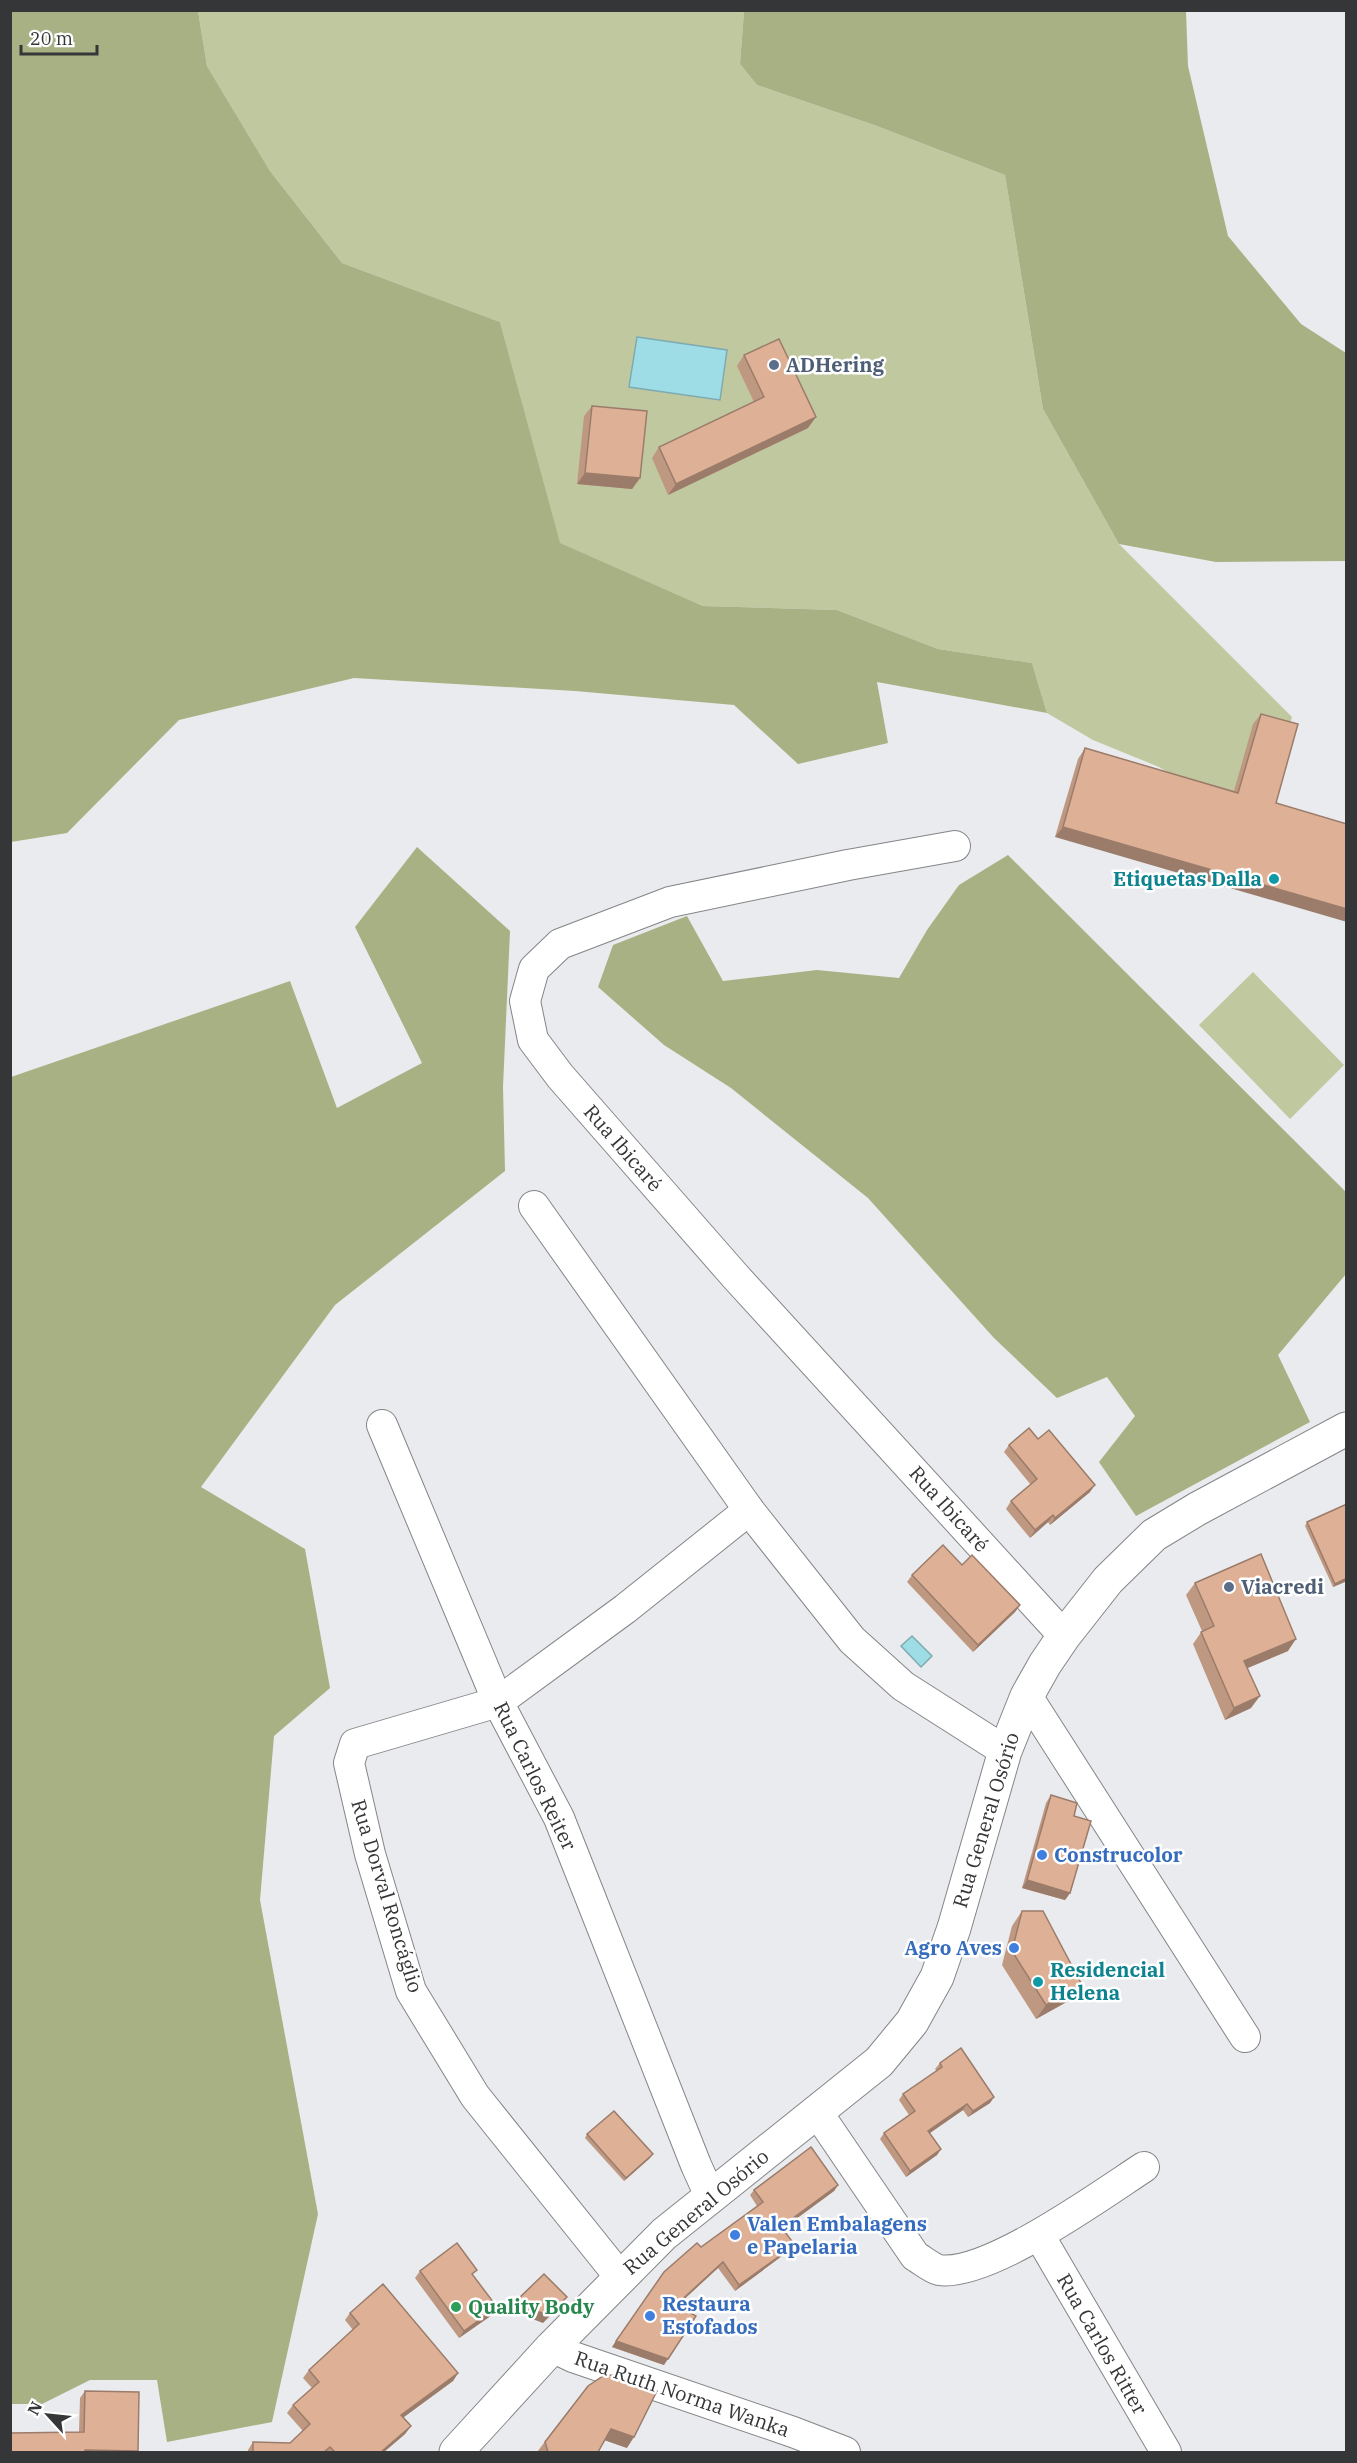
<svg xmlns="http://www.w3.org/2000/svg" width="1357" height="2463" viewBox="0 0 1357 2463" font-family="'IBM Plex Serif',serif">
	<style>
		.green { fill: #bfc89f }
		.forest { fill: #a7b183 }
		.water { fill: #9edde6; stroke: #7eabb2; stroke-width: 1.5 }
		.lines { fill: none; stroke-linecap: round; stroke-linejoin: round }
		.street-casing { stroke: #848587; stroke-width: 32 }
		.primary-casing { stroke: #848587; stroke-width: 35 }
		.street { stroke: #fff; stroke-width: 30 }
		.primary { stroke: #fff; stroke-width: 33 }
		.wall { fill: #bf9882 }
		.shaded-wall { fill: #9b7c6a }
		.building { fill: #deb197; stroke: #9b7c6a; stroke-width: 1.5 }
		.service-dot { fill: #5c6f8a; stroke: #fff; stroke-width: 2 }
		.culture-dot { fill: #0f9aa8; stroke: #fff; stroke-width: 2 }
		.shop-dot { fill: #3f7fe0; stroke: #fff; stroke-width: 2 }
		.leisure-dot { fill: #2e9e5b; stroke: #fff; stroke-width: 2 }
		.labels { text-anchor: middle; stroke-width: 5; stroke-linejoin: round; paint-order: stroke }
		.service-label { font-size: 20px; font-weight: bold; fill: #4e5e75; stroke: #fff; text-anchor: start }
		.culture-label { font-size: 20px; font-weight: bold; fill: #0d838f; stroke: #fff; text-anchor: end }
		.street-label { font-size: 20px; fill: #353637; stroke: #fff }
		.shop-label { font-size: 20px; font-weight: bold; fill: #366cbe; stroke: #fff; text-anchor: start }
		.leisure-label { font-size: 20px; font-weight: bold; fill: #27864d; stroke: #fff; text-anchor: start }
	</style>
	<rect width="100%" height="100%" fill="#eaebee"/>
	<g class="green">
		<path d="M 198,11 L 744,11 L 740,64 L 757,85 L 874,125 L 1005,175 L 1043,409 L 1119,544 L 1292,717 L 1267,803 L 1185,783 L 1159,767 L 1093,740 L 1047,713 L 1032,663 L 938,649 L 837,610 L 703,606 L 559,543 L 500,322 L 342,263 L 270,171 L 207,66 Z"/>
		<path d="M 1253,972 L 1344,1065 L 1290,1119 L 1199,1025 Z"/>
	</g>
	<g class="forest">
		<path d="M 11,10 L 198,11 L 207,66 L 270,171 L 342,263 L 500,322 L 560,543 L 703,606 L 837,610 L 938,649 L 1032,663 L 1047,713 L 877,682 L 888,743 L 798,764 L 734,705 L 575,691 L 354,678 L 179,720 L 67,833 L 11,842 Z"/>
		<path d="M 744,11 L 1186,11 L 1188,66 L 1228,236 L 1301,324 L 1346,353 L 1346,561 L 1216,562 L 1119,544 L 1043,409 L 1005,175 L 874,125 L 757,85 L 740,64 Z"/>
		<path d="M 417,847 L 510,931 L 503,1087 L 505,1171 L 335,1305 L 201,1487 L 305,1549 L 330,1688 L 274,1736 L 260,1900 L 318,2214 L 272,2422 L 167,2442 L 157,2380 L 90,2380 L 42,2404 L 11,2404 L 11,1077 L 290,981 L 337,1108 L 422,1063 L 355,927 Z"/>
		<path d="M 1008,855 L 1346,1192 L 1346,1274 L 1278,1355 L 1310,1422 L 1136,1516 L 1099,1462 L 1135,1416 L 1107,1377 L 1057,1398 L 994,1338 L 868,1198 L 731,1088 L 664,1045 L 598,987 L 613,945 L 687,916 L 723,981 L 817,970 L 899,978 L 927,930 L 959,885 Z"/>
	</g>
	<g class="water">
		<path d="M 637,337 L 727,350 L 720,400 L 629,387 Z"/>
		<path d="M 912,1636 L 932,1656 L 921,1667 L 901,1646 Z"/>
	</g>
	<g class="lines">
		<g class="street-casing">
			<g id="street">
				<path d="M 955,846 L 848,865 L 670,902 L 560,944 L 534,969 L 525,1001 L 533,1040 L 560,1076 L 735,1276 L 1064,1636"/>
				<path d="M 534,1206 L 749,1510 L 852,1640 L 903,1686 L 1005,1751"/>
				<path d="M 382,1425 L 498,1702 L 559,1818 L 696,2165 L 710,2196"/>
				<path d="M 1027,1696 L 1245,2037"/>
				<path d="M 817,2112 L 915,2256 C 922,2260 931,2268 939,2270 C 988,2277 1101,2195 1144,2167"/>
				<path d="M 1039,2235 L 1166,2452"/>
				<path d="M 620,2277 L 475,2096 L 411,1991 L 370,1854 L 349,1763 L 355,1744 L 498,1702 L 625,1609 L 749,1510"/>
				<path d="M 552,2347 L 573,2357 L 793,2432 L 845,2452"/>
			</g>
		</g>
		<g class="primary-casing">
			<path id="primary" d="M 456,2452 L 552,2347 L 664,2234 L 879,2062 L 912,2022 L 937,1977 L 954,1928 L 1005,1751 L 1027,1696 L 1045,1664 L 1064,1636 L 1108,1580 L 1154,1535 L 1197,1509 L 1346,1429"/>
		</g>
		<use href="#street" class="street"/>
		<use href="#primary" class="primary"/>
	</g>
	<g class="wall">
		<path d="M 744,355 L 808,428 L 668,495 L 652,458 L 659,447 L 754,402 L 737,366 Z"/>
		<path d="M 592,406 L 640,478 L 632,489 L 577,484 L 584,416 Z"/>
		<path d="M 1261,714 L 1276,803 L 1055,837 L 1078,759 L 1085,748 L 1234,791 L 1253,724 Z"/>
		<path d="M 1038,1439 L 1090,1492 L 1050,1525 L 1048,1522 L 1030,1538 L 1006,1509 L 1011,1501 L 1031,1485 L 1004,1452 L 1009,1445 Z"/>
		<path d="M 1347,1504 L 1347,1581 L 1333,1587 L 1305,1526 L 1307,1522 Z"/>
		<path d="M 962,1565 L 1020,1605 L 1015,1612 L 973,1652 L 907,1582 L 912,1575 Z"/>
		<path d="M 1195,1583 L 1288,1651 L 1247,1668 L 1251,1708 L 1225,1720 L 1193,1644 L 1202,1631 L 1186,1595 Z"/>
		<path d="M 1051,1795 L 1070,1893 L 1065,1900 L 1022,1888 L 1046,1803 Z"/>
		<path d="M 1022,1911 L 1082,1985 L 1072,1999 L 1036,2019 L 1002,1965 L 1012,1926 Z"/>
		<path d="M 940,2063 L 994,2097 L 990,2103 L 968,2117 L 963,2110 L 930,2133 L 941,2149 L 937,2155 L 906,2177 L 880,2139 L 884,2133 L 909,2115 L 899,2100 L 903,2094 L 937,2071 L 935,2069 Z"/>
		<path d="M 587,2134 L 650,2158 L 624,2181 L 585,2138 Z"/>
		<path d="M 838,2185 L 834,2191 L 782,2229 L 795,2245 L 790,2250 L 735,2291 L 718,2268 L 677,2306 L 664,2365 L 612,2347 L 664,2272 L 701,2247 L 757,2206 L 750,2195 L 754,2190 Z"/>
		<path d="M 420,2271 L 473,2276 L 497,2307 L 492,2315 L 459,2338 L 415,2278 Z"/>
		<path d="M 350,2313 L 458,2373 L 453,2381 L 403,2417 L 411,2426 L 405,2434 L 384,2452 L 248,2452 L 248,2450 L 253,2442 L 290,2443 L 303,2431 L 287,2413 L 293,2405 L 312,2388 L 303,2378 L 309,2370 L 353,2330 L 345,2320 Z"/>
		<path d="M 588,2386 L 627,2448 L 605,2440 L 598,2452 L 537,2452 Z"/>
		<path d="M 85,2391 L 138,2451 L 137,2452 L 10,2452 L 79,2432 L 80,2398 Z"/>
	</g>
	<g class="shaded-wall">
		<path d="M 816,417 L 808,428 L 668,495 L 676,484 Z"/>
		<path d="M 585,473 L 640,478 L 632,489 L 577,484 Z"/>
		<path d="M 1063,827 L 1347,909 L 1347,922 L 1055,837 Z"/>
		<path d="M 1095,1485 L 1090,1492 L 1050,1525 L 1055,1518 Z"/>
		<path d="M 1053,1515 L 1048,1522 L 1030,1538 L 1035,1530 Z"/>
		<path d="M 1347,1578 L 1347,1581 L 1333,1587 L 1335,1584 Z"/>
		<path d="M 1020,1605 L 1015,1612 L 973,1652 L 978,1645 Z"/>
		<path d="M 1296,1639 L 1288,1651 L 1236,1673 L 1244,1661 Z"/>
		<path d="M 1260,1696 L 1251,1708 L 1225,1720 L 1234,1708 Z"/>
		<path d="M 1027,1880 L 1070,1893 L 1065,1900 L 1022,1888 Z"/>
		<path d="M 1082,1985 L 1072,1999 L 1036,2019 L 1046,2005 Z"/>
		<path d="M 994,2097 L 990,2103 L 968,2117 L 973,2111 Z"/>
		<path d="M 967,2104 L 963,2110 L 924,2137 L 928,2131 Z"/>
		<path d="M 941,2149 L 937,2155 L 906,2177 L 910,2171 Z"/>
		<path d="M 653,2154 L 650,2158 L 624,2181 L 626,2178 Z"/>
		<path d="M 838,2185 L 834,2191 L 777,2233 L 781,2227 Z"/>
		<path d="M 795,2245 L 790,2250 L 735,2291 L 739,2285 Z"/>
		<path d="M 723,2262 L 718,2268 L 671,2311 L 676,2305 Z"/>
		<path d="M 567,2297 L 561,2305 L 543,2323 L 509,2310 L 514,2303 Z"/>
		<path d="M 497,2307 L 492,2315 L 459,2338 L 464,2331 Z"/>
		<path d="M 616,2341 L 668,2359 L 664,2365 L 612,2347 Z"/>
		<path d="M 458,2373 L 453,2381 L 396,2423 L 401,2415 Z"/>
		<path d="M 411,2426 L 405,2434 L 384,2452 L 381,2452 Z"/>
		<path d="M 611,2429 L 634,2437 L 627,2448 L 604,2440 Z"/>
		<path d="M 85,2450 L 138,2451 L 137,2452 L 84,2452 Z"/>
	</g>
	<g class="building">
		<path d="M 779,339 L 816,417 L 676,484 L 659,447 L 764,397 L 744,355 Z"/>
		<path d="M 592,406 L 647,411 L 640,478 L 585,473 Z"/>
		<path d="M 1261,714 L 1298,724 L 1276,803 L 1347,824 L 1347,909 L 1063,827 L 1085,748 L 1238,793 Z"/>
		<path d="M 1029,1428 L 1038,1439 L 1049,1430 L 1095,1485 L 1055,1518 L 1053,1515 L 1035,1530 L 1011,1501 L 1037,1479 L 1009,1445 Z"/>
		<path d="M 1347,1504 L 1347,1578 L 1335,1584 L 1307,1522 Z"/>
		<path d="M 943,1545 L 962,1565 L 972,1555 L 1020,1605 L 978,1645 L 912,1575 Z"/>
		<path d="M 1261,1554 L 1296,1639 L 1244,1661 L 1260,1696 L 1234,1708 L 1201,1632 L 1214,1626 L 1195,1583 Z"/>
		<path d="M 1051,1795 L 1077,1803 L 1074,1816 L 1091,1821 L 1070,1893 L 1027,1880 Z"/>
		<path d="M 1022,1911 L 1043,1911 L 1082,1985 L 1046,2005 L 1012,1951 Z"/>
		<path d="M 961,2048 L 994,2097 L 973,2111 L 967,2104 L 928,2131 L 941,2149 L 910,2171 L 884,2133 L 915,2111 L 903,2094 L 942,2067 L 940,2063 Z"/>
		<path d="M 614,2111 L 653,2154 L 626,2178 L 587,2134 Z"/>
		<path d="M 811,2147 L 838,2185 L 781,2227 L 795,2245 L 739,2285 L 723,2262 L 676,2305 L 696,2316 L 668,2359 L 616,2341 L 664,2272 L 697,2243 L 701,2247 L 763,2202 L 754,2190 Z"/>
		<path d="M 457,2243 L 477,2270 L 472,2274 L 497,2307 L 464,2331 L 420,2271 Z"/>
		<path d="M 544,2274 L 567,2297 L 548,2315 L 514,2303 Z"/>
		<path d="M 383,2284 L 458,2373 L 401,2415 L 411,2426 L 381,2452 L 335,2452 L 330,2447 L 324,2452 L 253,2452 L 253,2442 L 290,2443 L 310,2424 L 293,2405 L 319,2382 L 309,2370 L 359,2324 L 350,2313 Z"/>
		<path d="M 612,2375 L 657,2391 L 634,2437 L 611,2429 L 598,2452 L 548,2452 L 545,2442 L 588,2386 L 603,2376 Z"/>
		<path d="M 85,2391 L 139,2392 L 138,2451 L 85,2450 L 85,2452 L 10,2452 L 10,2433 L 84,2432 Z"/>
	</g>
	<g class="service-dot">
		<circle cx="774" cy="365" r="6"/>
		<circle cx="1229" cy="1587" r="6"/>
	</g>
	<g class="culture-dot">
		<circle cx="1274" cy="879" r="6"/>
		<circle cx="1038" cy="1982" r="6"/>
	</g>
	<g class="shop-dot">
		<circle cx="1042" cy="1855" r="6"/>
		<circle cx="1014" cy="1948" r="6"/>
		<circle cx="735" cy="2235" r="6"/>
		<circle cx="650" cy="2316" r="6"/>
	</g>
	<circle class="leisure-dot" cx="456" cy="2307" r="6"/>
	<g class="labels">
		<g class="service-label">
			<text x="786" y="372">ADHering</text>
			<text x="1241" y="1594">Viacredi</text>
		</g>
		<g class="culture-label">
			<text x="1262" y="886">Etiquetas Dalla</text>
			<text x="1050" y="1977" text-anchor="start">Residencial<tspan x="1050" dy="23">Helena</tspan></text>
		</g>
		<g class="street-label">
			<text transform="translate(623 1148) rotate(49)" y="7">Rua Ibicaré</text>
			<text transform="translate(949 1509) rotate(48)" y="7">Rua Ibicaré</text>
			<text transform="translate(535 1776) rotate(64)" y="7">Rua Carlos Reiter</text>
			<text transform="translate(986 1820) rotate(-73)" y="7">Rua General Osório</text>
			<text transform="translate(387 1896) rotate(73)" y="7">Rua Dorval Roncáglio</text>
			<text transform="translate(696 2212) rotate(-40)" y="7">Rua General Osório</text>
			<text transform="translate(1102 2344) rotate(60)" y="7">Rua Carlos Ritter</text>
			<text transform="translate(682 2394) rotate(19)" y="7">Rua Ruth Norma Wanka</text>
		</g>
		<g class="shop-label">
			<text x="1054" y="1862">Construcolor</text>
			<text x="1002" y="1955" text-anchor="end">Agro Aves</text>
			<text x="747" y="2231">Valen Embalagens<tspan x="747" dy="23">e Papelaria</tspan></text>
			<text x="662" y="2311">Restaura<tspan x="662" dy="23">Estofados</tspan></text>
		</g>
		<g class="leisure-label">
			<text x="468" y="2314">Quality Body</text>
		</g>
	</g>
	<rect width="1357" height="2463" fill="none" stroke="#353637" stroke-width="24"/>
	<g transform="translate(48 2415) rotate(297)" stroke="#ffffff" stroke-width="4.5" paint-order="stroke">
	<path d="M0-4.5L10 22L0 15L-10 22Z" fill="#353637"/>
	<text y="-9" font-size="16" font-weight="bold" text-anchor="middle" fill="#353637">N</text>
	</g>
	<path d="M21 45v9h76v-9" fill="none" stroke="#353637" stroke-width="3"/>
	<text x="30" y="45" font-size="18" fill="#353637" stroke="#ffffff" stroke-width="4.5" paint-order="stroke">20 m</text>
</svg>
